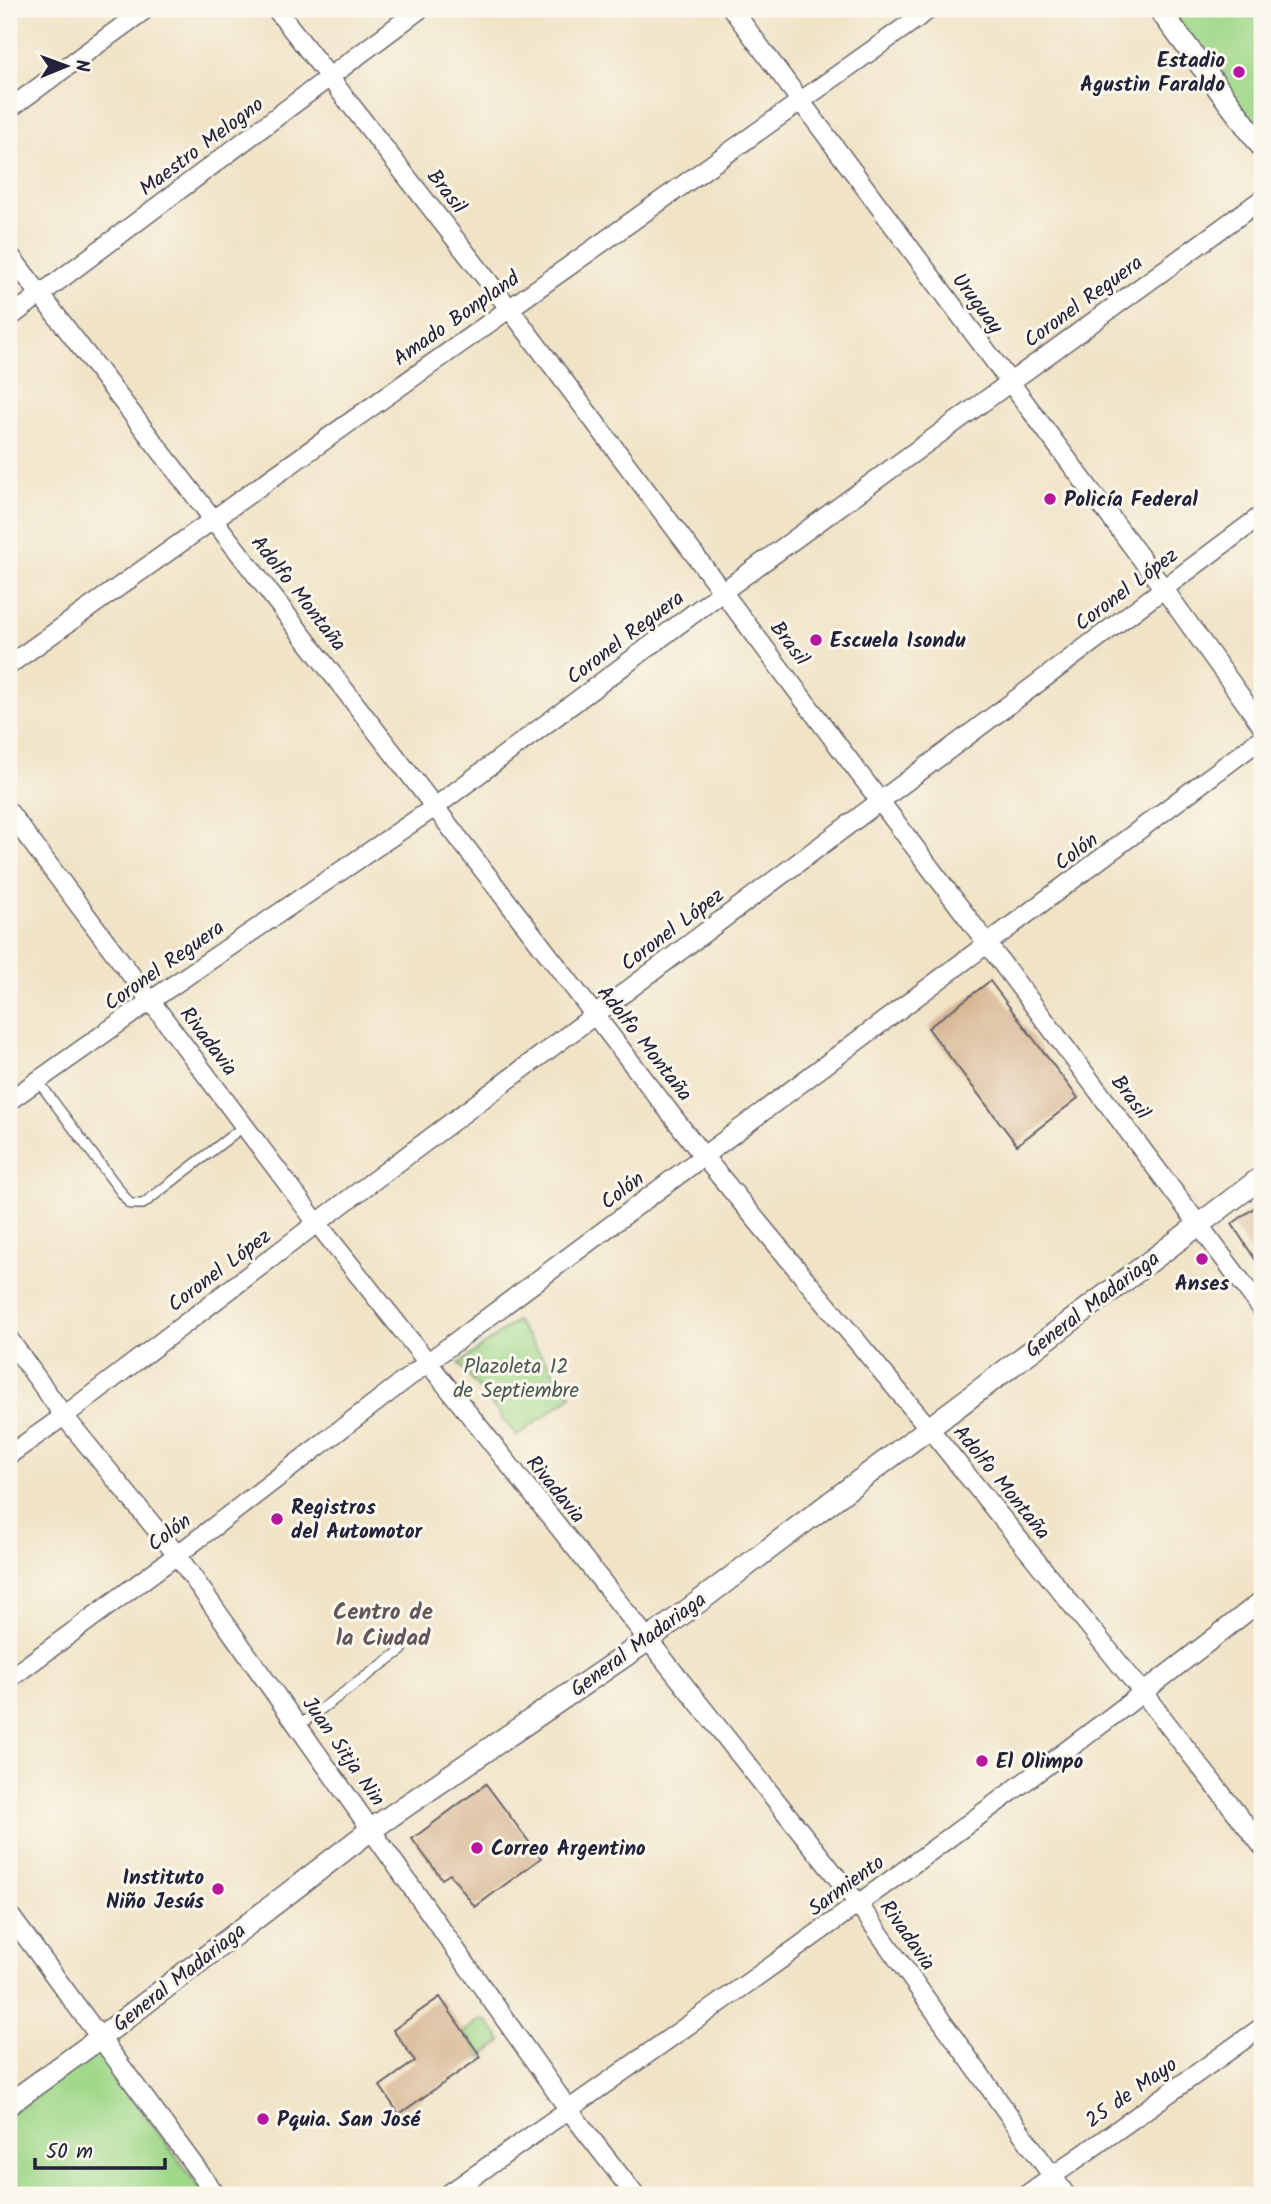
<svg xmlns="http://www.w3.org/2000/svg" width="1271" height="2204" viewBox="0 0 1271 2204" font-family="Kalam,sans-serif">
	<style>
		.green { fill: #a0d88a; stroke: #617d62; stroke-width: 2 }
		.building { fill: #d7b693 }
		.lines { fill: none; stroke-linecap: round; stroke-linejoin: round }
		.service-casing { stroke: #6a666c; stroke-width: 12 }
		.minor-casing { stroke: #6a666c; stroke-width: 21 }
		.tertiary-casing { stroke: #6a666c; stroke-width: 24 }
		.service { stroke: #fff; stroke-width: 9 }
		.minor { stroke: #fff; stroke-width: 18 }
		.tertiary { stroke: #fff; stroke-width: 21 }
		.poi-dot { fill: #b5179e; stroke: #fbf7ec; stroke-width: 2.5 }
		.labels { text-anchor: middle; stroke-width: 6; stroke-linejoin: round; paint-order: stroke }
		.poi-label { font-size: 21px; font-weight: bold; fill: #22223b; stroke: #fbf7ec; text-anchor: start }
		.street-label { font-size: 21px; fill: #22223b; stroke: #fbf7ec }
		.park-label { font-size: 21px; fill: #485953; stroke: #fbf7ec }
		.neighbourhood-label { font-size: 23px; font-weight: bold; fill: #61565a; stroke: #fbf7ec }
	</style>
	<rect width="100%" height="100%" fill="#fbf7ec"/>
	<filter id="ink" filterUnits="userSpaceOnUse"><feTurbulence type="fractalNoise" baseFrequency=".0143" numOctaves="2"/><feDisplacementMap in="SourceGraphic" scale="14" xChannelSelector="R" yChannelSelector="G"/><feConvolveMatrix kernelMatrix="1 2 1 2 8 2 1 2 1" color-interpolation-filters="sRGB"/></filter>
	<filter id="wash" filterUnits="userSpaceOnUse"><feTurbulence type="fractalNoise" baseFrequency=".00686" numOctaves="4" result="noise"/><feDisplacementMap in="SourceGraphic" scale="28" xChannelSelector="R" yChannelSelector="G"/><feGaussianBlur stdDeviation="1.57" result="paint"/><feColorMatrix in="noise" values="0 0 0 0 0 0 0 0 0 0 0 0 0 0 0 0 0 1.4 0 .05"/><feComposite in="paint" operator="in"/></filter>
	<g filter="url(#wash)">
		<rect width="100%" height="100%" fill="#f0e3c6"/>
		<g class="green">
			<path d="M 1170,9 L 1262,9 L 1262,135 Z"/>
			<path d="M 516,1321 L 572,1396 L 517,1436 L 459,1364 Z"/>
			<path d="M 481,2019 L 488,2022 L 502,2041 L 481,2057 L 464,2032 Z"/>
			<path d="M 97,2051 L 205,2195 L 9,2195 L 9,2114 Z"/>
		</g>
		<g id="blocks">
			<g class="building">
				<path d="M 990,981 L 1078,1098 L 1017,1145 L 928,1028 Z"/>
				<path d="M 1262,1202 L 1262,1270 L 1232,1224 Z"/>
				<path d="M 486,1784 L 541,1858 L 475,1907 L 450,1874 L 442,1879 L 412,1839 Z"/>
				<path d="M 440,1997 L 481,2057 L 399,2114 L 380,2086 L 415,2061 L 393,2030 Z"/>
			</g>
		</g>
	</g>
	<g filter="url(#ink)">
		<use href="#blocks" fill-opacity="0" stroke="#6a666c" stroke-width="2"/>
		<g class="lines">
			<g class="service-casing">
				<g id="service">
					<path d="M 38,1081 L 130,1204 L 143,1204 L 244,1126"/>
					<path d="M 298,1726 L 402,1650"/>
				</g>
			</g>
			<g class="minor-casing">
				<g id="minor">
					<path d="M 276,9 L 509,308 L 1262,1309"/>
					<path d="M 732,9 L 1164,589 L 1262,726"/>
					<path d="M 9,109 L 146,9"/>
					<path d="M 9,254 L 704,1157 L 928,1427 L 1144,1694 L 1262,1846"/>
					<path d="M 9,318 L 420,9"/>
					<path d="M 9,665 L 930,9"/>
					<path d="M 9,812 L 317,1223 L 859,1905 L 1066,2195"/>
					<path d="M 9,1101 L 150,1001 L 435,807 L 722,592 L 1262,199"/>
					<path d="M 9,1339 L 64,1416 L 177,1555 L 569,2110 L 635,2195"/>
					<path d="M 9,1455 L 64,1416 L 317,1223 L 1262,515"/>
					<path d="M 9,1679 L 177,1555 L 427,1363 L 1262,738"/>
					<path d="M 9,1914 L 216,2195"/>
					<path d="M 447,2195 C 722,2002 998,1809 1262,1600"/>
					<path d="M 1026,2195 L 1262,2027"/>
				</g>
			</g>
			<g class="tertiary-casing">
				<g id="tertiary">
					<path d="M 1159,9 L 1262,147"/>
					<path d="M 9,2104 L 100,2038 L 372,1829 L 648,1640 L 1262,1177"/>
				</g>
			</g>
			<use href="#service" class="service"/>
			<use href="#minor" class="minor"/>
			<use href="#tertiary" class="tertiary"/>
		</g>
	</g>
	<g class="poi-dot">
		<circle cx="1239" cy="72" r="7"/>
		<circle cx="1050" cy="499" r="7"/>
		<circle cx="816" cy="640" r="7"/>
		<circle cx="1202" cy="1259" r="7"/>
		<circle cx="277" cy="1519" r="7"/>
		<circle cx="982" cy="1761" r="7"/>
		<circle cx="477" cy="1848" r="7"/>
		<circle cx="218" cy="1889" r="7"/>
		<circle cx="263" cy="2119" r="7"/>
	</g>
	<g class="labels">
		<g class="poi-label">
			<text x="1225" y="67" text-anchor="end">Estadio<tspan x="1225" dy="24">Agustin Faraldo</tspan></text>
			<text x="1064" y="506">Policía Federal</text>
			<text x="830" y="647">Escuela Isondu</text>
			<text x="1202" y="1290" text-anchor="middle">Anses</text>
			<text x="291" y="1514">Registros<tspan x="291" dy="24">del Automotor</tspan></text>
			<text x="996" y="1768">El Olimpo</text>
			<text x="491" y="1855">Correo Argentino</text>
			<text x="204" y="1884" text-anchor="end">Instituto<tspan x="204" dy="24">Niño Jesús</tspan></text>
			<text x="277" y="2126">Pquia. San José</text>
		</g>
		<g class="street-label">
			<text transform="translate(201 146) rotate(-37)" y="7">Maestro Melogno</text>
			<text transform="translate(447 191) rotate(52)" y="7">Brasil</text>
			<text transform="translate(1083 301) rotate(-36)" y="7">Coronel Reguera</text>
			<text transform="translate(978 303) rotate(53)" y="7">Uruguay</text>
			<text transform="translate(456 318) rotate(-35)" y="7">Amado Bonpland</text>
			<text transform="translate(1126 589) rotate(-37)" y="7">Coronel López</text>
			<text transform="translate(299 593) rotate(52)" y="7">Adolfo Montaña</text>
			<text transform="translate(625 637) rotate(-37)" y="7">Coronel Reguera</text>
			<text transform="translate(790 643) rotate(53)" y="7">Brasil</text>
			<text transform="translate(1076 851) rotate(-37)" y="7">Colón</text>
			<text transform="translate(672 929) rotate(-37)" y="7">Coronel López</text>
			<text transform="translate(164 965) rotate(-35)" y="7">Coronel Reguera</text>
			<text transform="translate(209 1041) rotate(53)" y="7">Rivadavia</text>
			<text transform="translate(645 1043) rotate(52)" y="7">Adolfo Montaña</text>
			<text transform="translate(1131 1097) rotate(53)" y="7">Brasil</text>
			<text transform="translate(622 1190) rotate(-37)" y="7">Colón</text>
			<text transform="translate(219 1270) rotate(-37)" y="7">Coronel López</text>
			<text transform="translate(1092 1304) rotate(-37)" y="7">General Madariaga</text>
			<text transform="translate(1002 1482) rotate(51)" y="7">Adolfo Montaña</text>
			<text transform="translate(556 1489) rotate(51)" y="7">Rivadavia</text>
			<text transform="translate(169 1532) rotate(-37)" y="7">Colón</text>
			<text transform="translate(638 1644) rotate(-36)" y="7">General Madariaga</text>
			<text transform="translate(344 1751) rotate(55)" y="7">Juan Sitja Nin</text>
			<text transform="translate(846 1885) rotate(-36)" y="7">Sarmiento</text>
			<text transform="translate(908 1935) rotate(55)" y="7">Rivadavia</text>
			<text transform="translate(179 1977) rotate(-38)" y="7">General Madariaga</text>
			<text transform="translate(1131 2092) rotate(-35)" y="7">25 de Mayo</text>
		</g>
		<g class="park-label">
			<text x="516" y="1373">Plazoleta 12<tspan x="516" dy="24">de Septiembre</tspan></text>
		</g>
		<g class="neighbourhood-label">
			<text x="383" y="1619">Centro de<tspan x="383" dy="26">la Ciudad</tspan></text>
		</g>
	</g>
	<rect width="1271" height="2204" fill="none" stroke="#fbf7ec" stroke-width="35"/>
	<g transform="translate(66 66) rotate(89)" stroke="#fbf7ec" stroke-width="5" paint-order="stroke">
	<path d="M0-5L12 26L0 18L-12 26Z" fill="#22223b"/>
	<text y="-10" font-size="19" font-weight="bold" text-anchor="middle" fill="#22223b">N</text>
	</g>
	<path d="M35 2158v10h130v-10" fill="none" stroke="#22223b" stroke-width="3.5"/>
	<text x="46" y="2158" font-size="21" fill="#22223b" stroke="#fbf7ec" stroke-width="5" paint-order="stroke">50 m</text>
</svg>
